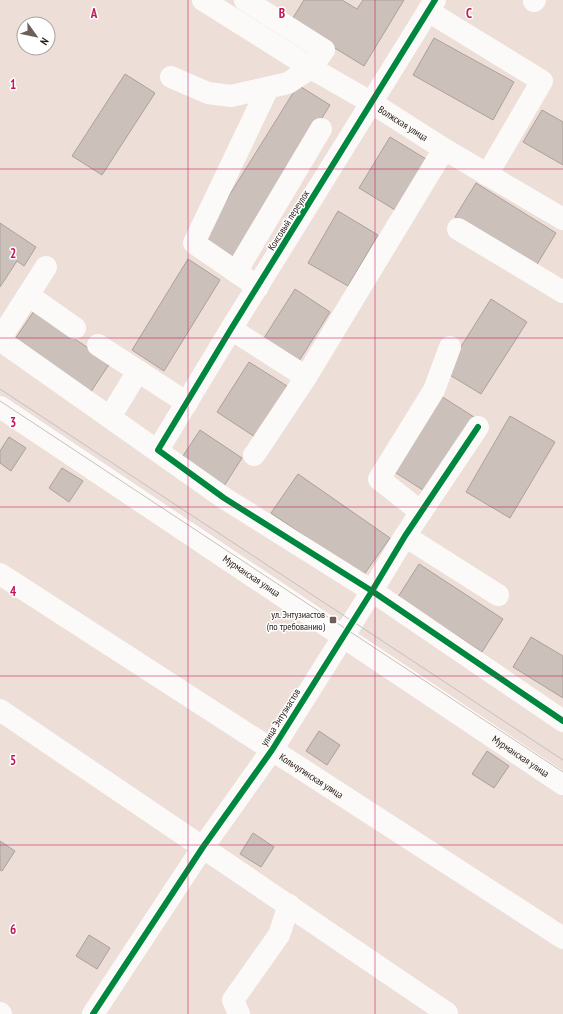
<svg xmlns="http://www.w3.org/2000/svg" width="563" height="1014" viewBox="0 0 563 1014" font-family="'PT Sans Narrow',sans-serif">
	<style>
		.building { fill: #ccc0bb; stroke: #aca09b }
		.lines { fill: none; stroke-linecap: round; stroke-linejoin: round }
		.minor { stroke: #fcfaf9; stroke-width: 22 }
		.tram { stroke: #c4c0be; stroke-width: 1 }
		.cycleway-casing { stroke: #fff; stroke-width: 8 }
		.cycleway { stroke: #00873e; stroke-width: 6 }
		.grid { fill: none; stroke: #c2185b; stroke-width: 1; stroke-opacity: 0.55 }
		.poi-dot { fill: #6a5f59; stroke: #fff; stroke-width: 1.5 }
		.labels { text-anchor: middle; stroke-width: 3; stroke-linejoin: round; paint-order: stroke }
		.street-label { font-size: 10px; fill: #241a15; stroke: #fff }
		.poi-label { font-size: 10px; fill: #241a15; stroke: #fff; text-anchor: end }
		.grid-label { font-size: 13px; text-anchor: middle; font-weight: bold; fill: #c2185b; stroke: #fff; stroke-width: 3; stroke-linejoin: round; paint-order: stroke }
	</style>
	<rect width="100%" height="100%" fill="#edded7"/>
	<g class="building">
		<path d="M 304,0 L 342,0 L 357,9 L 363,0 L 404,0 L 364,66 L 291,21 Z"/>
		<path d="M 434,38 L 514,82 L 493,120 L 413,75 Z"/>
		<path d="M 125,74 L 155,93 L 102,175 L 72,156 Z"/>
		<path d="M 298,85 L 330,105 L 235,259 L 202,239 Z"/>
		<path d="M 542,110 L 563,122 L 563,165 L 523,142 Z"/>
		<path d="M 390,137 L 426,159 L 395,210 L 359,188 Z"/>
		<path d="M 476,183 L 556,233 L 536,266 L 455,217 Z"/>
		<path d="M 338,211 L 378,235 L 348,286 L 308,263 Z"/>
		<path d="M 0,223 L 36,247 L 24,266 L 17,261 L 0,287 Z"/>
		<path d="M 188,259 L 220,280 L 164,371 L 132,350 Z"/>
		<path d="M 295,289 L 330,312 L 299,361 L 264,338 Z"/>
		<path d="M 491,299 L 527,322 L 481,394 L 445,372 Z"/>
		<path d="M 34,311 L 110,363 L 90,393 L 13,342 Z"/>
		<path d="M 249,362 L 287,386 L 255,437 L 217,412 Z"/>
		<path d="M 441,396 L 474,417 L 426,492 L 393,471 Z"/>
		<path d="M 510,416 L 555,442 L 510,518 L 466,492 Z"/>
		<path d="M 200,430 L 242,458 L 224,486 L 181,459 Z"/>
		<path d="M 9,437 L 26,448 L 11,471 L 0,463 L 0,451 Z"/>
		<path d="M 62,468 L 83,481 L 69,502 L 49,488 Z"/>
		<path d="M 298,474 L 390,538 L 363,576 L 271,513 Z"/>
		<path d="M 419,564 L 503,619 L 482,652 L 398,597 Z"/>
		<path d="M 531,637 L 563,656 L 563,698 L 513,667 Z"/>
		<path d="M 319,731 L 340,745 L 327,765 L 306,751 Z"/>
		<path d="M 487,751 L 509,766 L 494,788 L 472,774 Z"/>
		<path d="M 253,833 L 274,847 L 261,867 L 240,854 Z"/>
		<path d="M 0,841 L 15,851 L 2,871 L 0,870 Z"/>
		<path d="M 89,935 L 110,948 L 97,969 L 76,956 Z"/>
	</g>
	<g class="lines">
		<g class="minor">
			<path id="s1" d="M 203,0 L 311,68 L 372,103 L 444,149 L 563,219"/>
			<path d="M 534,1 L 535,0"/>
			<path d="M 428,11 L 542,81 L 487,175"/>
			<path d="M 171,77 L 208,93 L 231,96 L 288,83 L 311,68 L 324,50 L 245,0"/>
			<path d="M 458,229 L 563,292"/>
			<path d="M 236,272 L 321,129"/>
			<path d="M 258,287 L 194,243 L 268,88"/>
			<path d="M 28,295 L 75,328"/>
			<path d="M 231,329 L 306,377"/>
			<path d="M 0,339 L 46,267"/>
			<path d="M 0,340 L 224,498 L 372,591 L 563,721"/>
			<path d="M 98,345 L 187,403"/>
			<path id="s2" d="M 0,407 L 563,784"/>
			<path d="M 110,417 L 138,371"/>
			<path d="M 158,450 L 231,329 L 435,0"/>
			<path d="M 254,455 L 257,451 L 306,377 L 444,149"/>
			<path d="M 421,512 L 379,479 L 434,390 L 450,347"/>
			<path d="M 405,536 L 498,595"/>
			<path id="s3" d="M 0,574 L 563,938"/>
			<path d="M 0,710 L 447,1013 L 446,1014"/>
			<path d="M 0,1013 L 1,1014"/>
			<path d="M 93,1014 L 203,847 L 272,750 L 372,591 L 405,536 L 478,427"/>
			<path d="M 239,1014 L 233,1000 L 279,935 L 289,905"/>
		</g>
		<g class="tram">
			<path d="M 0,389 L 563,760"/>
			<path d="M 0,401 L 563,772"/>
		</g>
		<g class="cycleway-casing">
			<g id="cycleway">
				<path d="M 435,0 L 231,329 L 158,450 L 224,498 L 372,591 L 563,721"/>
				<path d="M 93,1014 L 203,847 L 272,750 L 372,591 L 405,536 L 478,427"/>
			</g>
		</g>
		<use href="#cycleway" class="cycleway"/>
	</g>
	<path class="grid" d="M 188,0 L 188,1014M 375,0 L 375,1014M 0,169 L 563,169M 0,338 L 563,338M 0,507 L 563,507M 0,676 L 563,676M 0,845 L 563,845"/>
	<rect class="poi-dot" x="329" y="616" width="8" height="8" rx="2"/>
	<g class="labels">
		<g class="street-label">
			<text dy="4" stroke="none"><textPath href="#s1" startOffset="235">Волжская улица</textPath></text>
			<text transform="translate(288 220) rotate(-58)" y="4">Коксовый переулок</text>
			<text dy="4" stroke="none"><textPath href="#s2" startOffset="303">Мурманская улица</textPath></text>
			<text transform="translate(280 717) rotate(-58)" y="4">улица Энтузиастов</text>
			<text dy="4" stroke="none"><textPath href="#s2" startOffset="627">Мурманская улица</textPath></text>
			<text dy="4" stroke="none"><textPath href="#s3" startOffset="371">Кольчугинская улица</textPath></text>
		</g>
		<g class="poi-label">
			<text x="325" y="618">ул. Энтузиастов<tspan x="325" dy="12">(по требованию)</tspan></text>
		</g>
	</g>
	<g class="grid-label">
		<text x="94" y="18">A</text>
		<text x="282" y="18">B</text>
		<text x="469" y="18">C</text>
		<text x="13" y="89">1</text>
		<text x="13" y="258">2</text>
		<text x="13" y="427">3</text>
		<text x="13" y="596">4</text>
		<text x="13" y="765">5</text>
		<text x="13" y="934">6</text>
	</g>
	<g transform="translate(36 36) rotate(123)"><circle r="19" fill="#ffffff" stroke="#a7a3a1"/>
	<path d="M0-3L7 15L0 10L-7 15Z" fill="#6a5f59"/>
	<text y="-6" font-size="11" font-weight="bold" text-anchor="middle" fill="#241a15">N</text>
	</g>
</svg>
